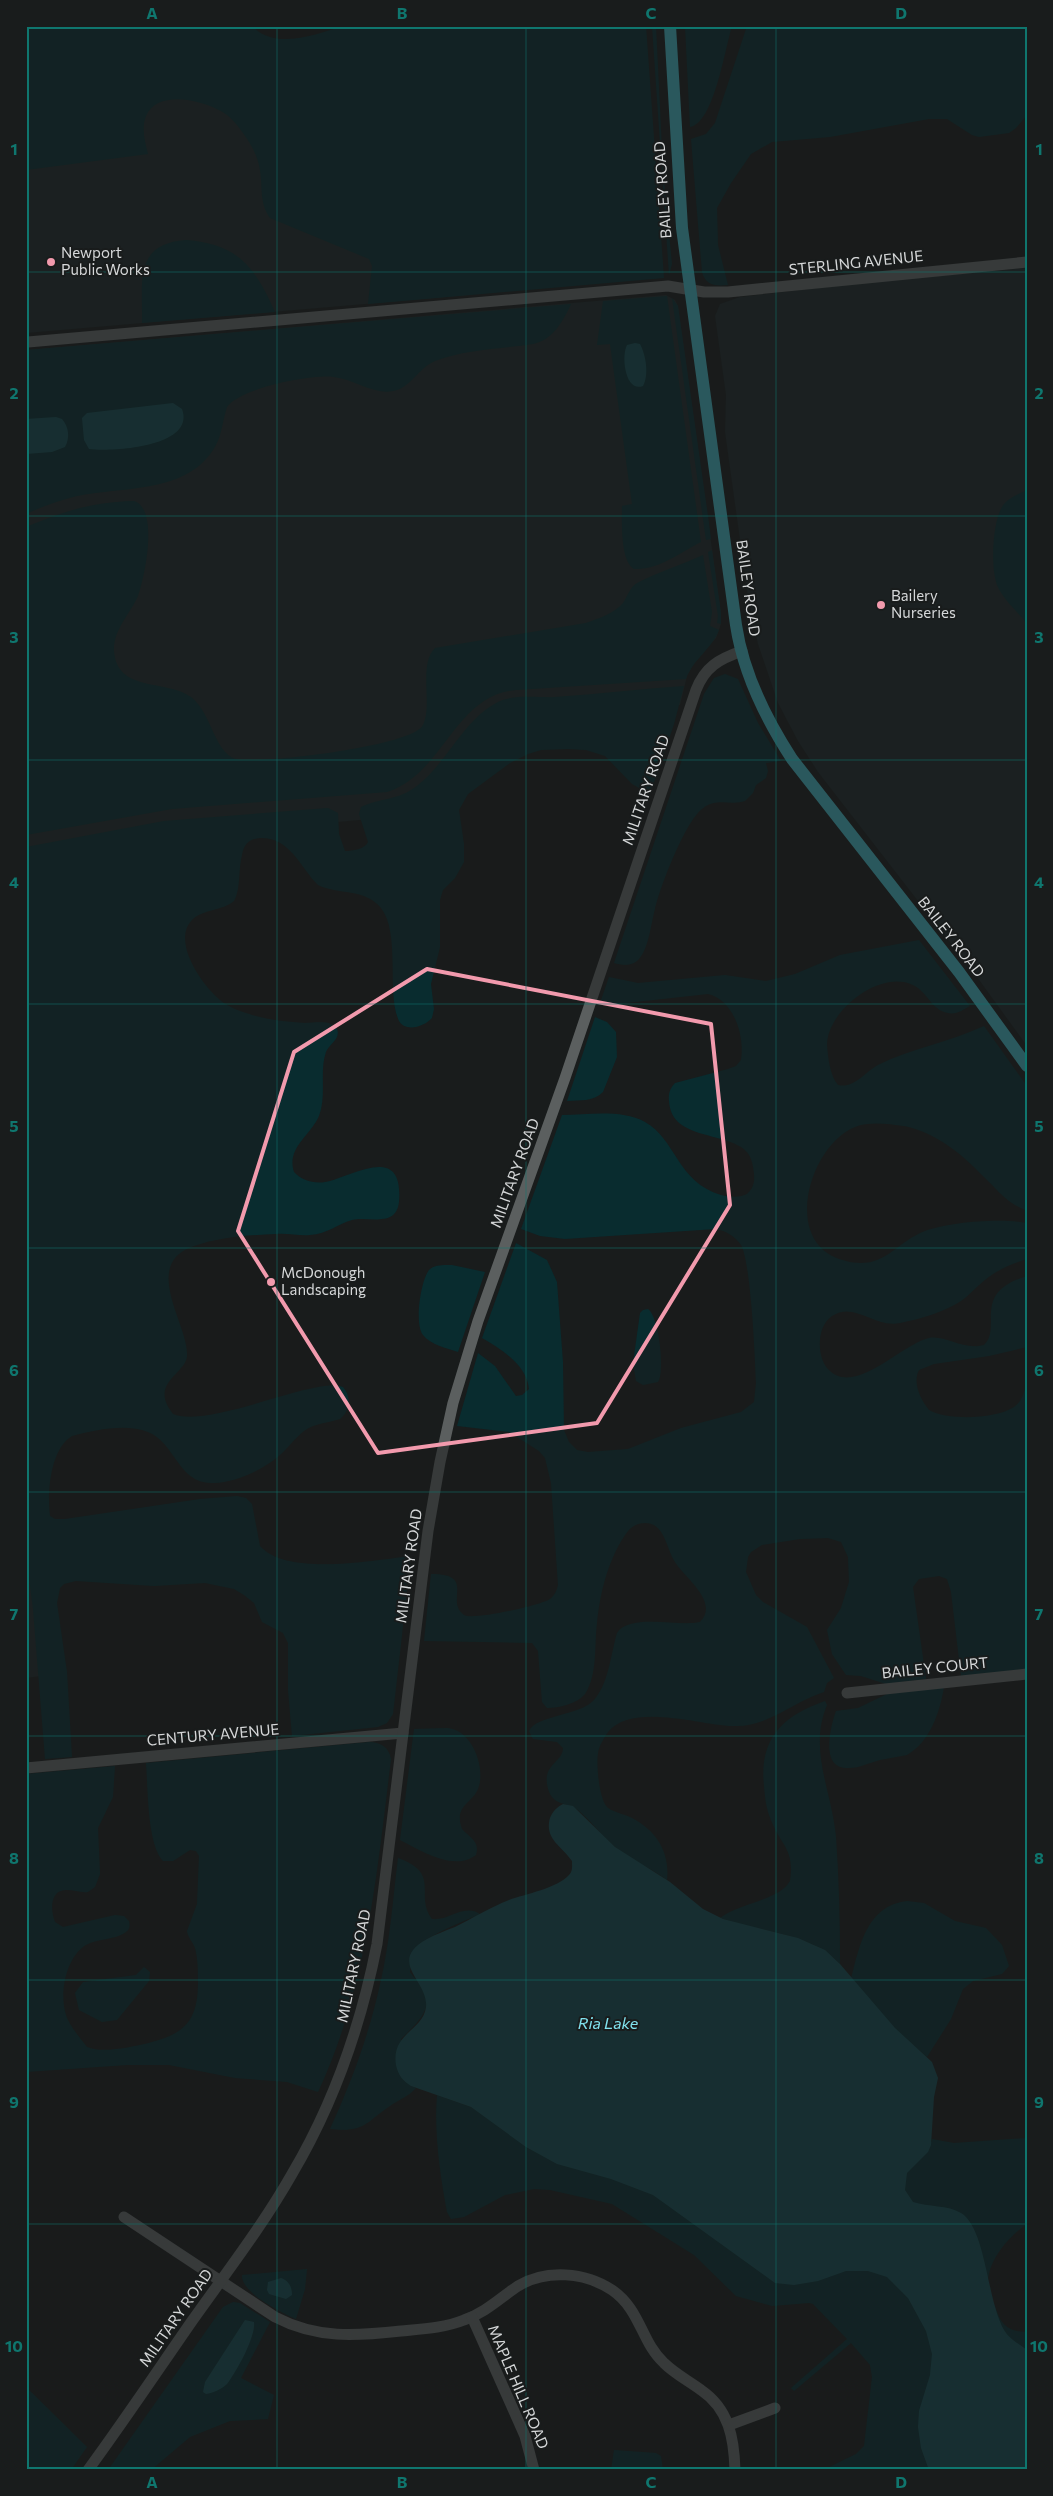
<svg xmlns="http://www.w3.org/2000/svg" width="1053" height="2496" viewBox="0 0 1053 2496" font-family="Commissioner,sans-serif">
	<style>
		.built { fill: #1d2728 }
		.green { fill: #092c2f }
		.water { fill: #16464c }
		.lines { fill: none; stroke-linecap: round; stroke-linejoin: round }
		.minor { stroke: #5b5f5f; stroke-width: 11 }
		.major { stroke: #3ea3ad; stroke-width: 12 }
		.marked { fill: none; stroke: #f29aad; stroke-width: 4; stroke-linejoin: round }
		.grid { fill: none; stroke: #0f766e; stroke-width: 1; stroke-opacity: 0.55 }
		.poi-dot { fill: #f29aad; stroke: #191c1c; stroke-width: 2 }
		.labels { text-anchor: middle; stroke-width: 4; stroke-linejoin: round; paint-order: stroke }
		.street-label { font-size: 15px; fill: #d5d7d8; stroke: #191c1c }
		.poi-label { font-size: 15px; fill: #d5d7d8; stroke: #191c1c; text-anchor: start }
		.water-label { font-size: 16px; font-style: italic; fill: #80e2ee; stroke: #191c1c }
		.neatline { fill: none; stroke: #0f766e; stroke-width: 2 }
		.grid-label { font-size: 16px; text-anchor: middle; font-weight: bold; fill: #0f766e }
	</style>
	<rect width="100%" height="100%" fill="#191c1c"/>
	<g class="built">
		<path d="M 26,26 L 218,26 L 470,295 L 26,333 Z"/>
		<path d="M 1027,268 L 1027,1046 L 977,977 L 818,772 L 798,741 L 778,703 L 758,644 L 748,597 L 725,432 L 726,395 L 715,316 L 720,304 L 740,297 L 870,282 Z"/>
		<path d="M 666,295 L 675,300 L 678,306 L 721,613 L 721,624 L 716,638 L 694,663 L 687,676 L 680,705 L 525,739 L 402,816 L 26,851 L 26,350 Z"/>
		<path d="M 26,1511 L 41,1676 L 26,1678 Z"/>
	</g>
	<g class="green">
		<path d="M 26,26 L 252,26 C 275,51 316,34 344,26 L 646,26 L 664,278 L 368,304 L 372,266 L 369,259 L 270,218 C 259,202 263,188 260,170 C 258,156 251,144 243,133 C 237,124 230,116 221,111 C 202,100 157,89 146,116 C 141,128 145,142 148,154 L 26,170 Z"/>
		<path d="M 652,26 L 656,26 L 663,170 L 672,264 L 669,275 Z"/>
		<path d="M 685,26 L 732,26 C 725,48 714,123 690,127 Z"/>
		<path d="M 747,26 L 1027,26 L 1027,115 L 1016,128 L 1009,133 L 979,137 L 972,135 L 947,119 L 929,119 L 830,137 L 772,142 L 751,154 L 731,183 L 717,208 L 718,245 L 728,285 C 715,286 706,286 702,272 L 691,139 L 706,134 L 715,123 Z"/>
		<path d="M 186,240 C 238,244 255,267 275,312 L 142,323 C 143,282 133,244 186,240 Z"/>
		<path d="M 667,296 L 701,542 C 679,553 659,570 634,569 C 620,561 622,521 622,506 L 632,504 L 610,344 L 597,345 L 603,301 Z"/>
		<path d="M 672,298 L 678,306 L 709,523 L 711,539 L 706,540 Z"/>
		<path d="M 571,304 C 563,321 553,340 533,344 C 501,349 465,349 435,361 C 418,368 411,388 393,391 C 373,395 354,379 334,377 C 312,374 240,388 227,407 C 222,422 222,437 213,450 C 184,495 118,486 73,497 C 57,501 41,507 26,514 L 26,350 Z"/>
		<path d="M 1027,490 L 1027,624 C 1018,612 1004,600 998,587 C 990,570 992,519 1004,504 C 1010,497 1019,494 1027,490 Z"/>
		<path d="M 134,501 C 159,509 145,576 138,596 C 130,614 113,630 114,651 C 117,693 166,679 191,697 C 213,714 214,757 240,760 C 266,763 414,746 423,725 C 433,705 418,665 435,648 L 586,623 C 599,618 614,614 623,603 C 628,596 630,586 639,582 C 658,572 682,565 703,555 L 712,612 L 710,626 L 719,630 C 712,649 693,659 686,679 L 516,690 C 454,695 444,774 387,792 L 172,809 L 26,835 L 26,527 C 65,511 92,502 134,501 Z"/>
		<path d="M 712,550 L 721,613 L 721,624 L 717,623 L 718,616 L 708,552 Z"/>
		<path d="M 725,674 L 738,679 L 758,723 L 781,761 L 766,763 L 768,771 L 766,778 L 756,785 L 753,793 L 745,801 C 731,806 716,797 702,809 C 685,822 660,887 655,909 C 651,923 649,948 639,959 C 632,967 622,965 614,963 L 704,694 L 714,678 Z"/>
		<path d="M 684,686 L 674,724 L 650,794 L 632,784 L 605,756 L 586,750 L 568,749 L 541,750 L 528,754 L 510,763 L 468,794 L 459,810 L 464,844 L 464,862 L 455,878 L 443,890 L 440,900 L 440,947 L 431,984 L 434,1009 L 432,1018 C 425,1026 406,1033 399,1021 C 386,994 401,933 381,908 C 365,888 338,895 318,885 C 300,867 290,837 260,838 C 249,839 244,844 242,855 C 238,869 241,889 234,901 C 222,911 204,909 193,919 C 169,941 205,990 224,1003 C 233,1009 243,1012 252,1015 C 269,1020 287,1022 305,1023 C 313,1023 324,1021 331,1024 C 333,1025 336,1027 337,1029 C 341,1039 329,1044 326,1052 C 319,1072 327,1095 319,1116 C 311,1135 286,1148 294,1172 C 301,1180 314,1184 325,1182 C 352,1177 404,1141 399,1202 C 396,1228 369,1216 352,1220 C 337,1224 328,1234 310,1235 C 299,1236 288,1233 276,1234 C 250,1235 219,1237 194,1246 C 140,1264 189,1325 187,1356 C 186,1374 148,1383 173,1414 C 199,1426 278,1395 309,1389 C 320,1387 332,1383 343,1387 C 352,1397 350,1411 340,1419 C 328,1423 315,1423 304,1431 C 295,1438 288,1448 280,1455 C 263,1470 236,1482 214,1483 C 178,1485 176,1443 148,1432 C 126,1423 94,1430 72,1436 C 50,1449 47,1493 50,1516 L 55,1519 L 65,1519 L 200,1499 L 237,1496 L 246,1498 L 252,1504 L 260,1546 C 287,1577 375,1560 411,1556 L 393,1714 L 387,1723 L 378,1727 L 292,1736 L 288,1690 L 288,1643 L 283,1633 L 262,1622 L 254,1603 L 244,1595 L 234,1589 L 205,1583 L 154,1586 L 76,1581 L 64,1584 L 60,1588 L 57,1603 L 67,1672 L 72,1757 L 45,1759 L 33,1609 L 26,1554 L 26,847 L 164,821 L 328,808 L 338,813 L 339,834 L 345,851 C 353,851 365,849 368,842 L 359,814 L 361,807 C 379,798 398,801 417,786 C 448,762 463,720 498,702 C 514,694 538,698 555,697 C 598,694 641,689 684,686 Z"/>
		<path d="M 919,940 L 970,1006 C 963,1010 956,1015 948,1013 C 931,1010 928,992 913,985 C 880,969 827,1011 827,1045 C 828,1058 830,1076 838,1085 C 854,1089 865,1072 878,1065 C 912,1048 950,1042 984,1026 L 1027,1086 L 1027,1211 C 1004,1201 1000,1192 983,1176 C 962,1154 935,1132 904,1126 C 889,1124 869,1121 855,1127 C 810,1145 782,1239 839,1259 C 883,1274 892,1244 925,1231 C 950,1222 1001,1218 1027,1223 L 1027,1259 C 1007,1265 993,1272 978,1286 C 972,1291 967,1297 961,1301 C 944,1312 920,1319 900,1323 C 873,1328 855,1301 832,1316 C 824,1322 821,1330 820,1339 C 819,1349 821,1360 827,1368 C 853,1399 901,1344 929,1338 C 946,1335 963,1351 984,1345 C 1003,1327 970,1293 1027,1276 L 1027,1347 L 989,1356 L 934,1364 L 919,1370 C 912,1383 921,1400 929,1410 C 948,1421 996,1419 1014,1407 C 1023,1401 1024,1391 1027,1382 L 1027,1669 L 961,1676 L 951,1592 L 947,1579 L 939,1576 L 919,1579 L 913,1587 L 926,1679 L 886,1684 L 861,1676 L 846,1675 L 832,1654 L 827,1630 L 841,1608 L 849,1582 L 848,1557 L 841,1542 L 828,1538 L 800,1539 L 762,1545 L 751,1552 L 748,1557 L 746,1572 L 756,1595 L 763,1602 L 807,1627 L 834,1678 L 827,1683 L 824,1692 C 792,1702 767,1728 733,1726 C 700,1725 632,1702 608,1732 C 604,1738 599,1746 598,1753 C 596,1764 599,1801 608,1808 C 615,1813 625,1814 632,1818 C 657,1831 670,1853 667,1880 C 651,1868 630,1860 615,1847 C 602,1836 592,1822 579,1811 C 566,1800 551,1808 547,1784 C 544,1764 563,1762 563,1748 L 557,1742 L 533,1739 L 529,1731 C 536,1715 580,1716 594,1700 C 609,1683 611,1653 617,1633 C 630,1613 678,1627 700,1622 C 720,1602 684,1577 675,1562 C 666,1548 665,1523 645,1523 C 638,1523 632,1526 628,1531 C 609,1556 600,1592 597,1623 C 594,1645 598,1674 585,1694 C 577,1704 558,1708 547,1708 L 542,1702 L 538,1651 L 532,1643 L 424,1641 L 431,1574 C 477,1574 444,1601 464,1615 C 472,1621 542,1605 550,1599 C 555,1595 557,1590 558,1585 L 551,1483 L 545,1458 L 539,1451 L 509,1432 L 457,1426 L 478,1353 L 495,1366 L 516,1396 L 522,1395 L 529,1389 C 527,1365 501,1349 482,1338 L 516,1243 L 547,1260 L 557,1282 L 563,1362 L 564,1430 L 569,1442 L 577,1450 L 588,1452 L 628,1449 L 681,1428 L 741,1412 L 754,1402 L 756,1383 C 755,1358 751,1262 741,1245 C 735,1236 726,1231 716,1229 L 565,1239 L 540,1236 L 521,1229 L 562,1115 C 588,1115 621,1109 645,1122 C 676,1139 677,1182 721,1195 C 729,1197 739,1198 747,1194 C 753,1189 755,1182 754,1174 C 753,1163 751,1153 741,1147 C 718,1132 671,1138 669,1101 C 668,1094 670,1088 675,1083 L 728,1069 L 736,1066 L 741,1060 C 745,1036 734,1000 708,994 L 617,1004 L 600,1003 L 609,977 L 638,983 L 725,975 L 766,981 L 795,974 L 840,955 Z"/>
		<path d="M 595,1017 L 607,1022 L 616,1032 L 617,1057 L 603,1092 C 593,1102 580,1100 567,1101 Z"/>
		<path d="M 452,1265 L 485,1272 L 458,1352 C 446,1348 431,1345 423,1335 C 414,1324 421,1280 429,1270 C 435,1264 445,1265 452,1265 Z"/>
		<path d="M 648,1309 C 659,1316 665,1372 658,1382 L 643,1385 L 636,1381 L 633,1363 L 640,1313 L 643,1310 Z"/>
		<path d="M 944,1687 C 940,1712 930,1742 907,1755 C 898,1757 889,1758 880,1760 C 868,1763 858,1769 846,1768 C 820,1767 831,1725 836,1711 L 858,1708 L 887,1694 Z"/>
		<path d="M 825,1701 L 827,1705 C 808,1750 832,1791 836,1837 C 839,1879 840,1922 840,1964 C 808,1931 761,1933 720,1918 C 740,1903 780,1900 790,1881 C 795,1849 781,1846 771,1820 C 766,1809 765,1797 764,1786 C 759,1739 782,1716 825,1701 Z"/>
		<path d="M 447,1728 C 471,1729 485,1765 479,1786 C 474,1804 453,1804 462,1829 C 470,1838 480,1841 476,1855 C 454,1872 420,1850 400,1840 L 414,1729 Z"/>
		<path d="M 369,1742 C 380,1742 389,1747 391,1759 C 377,1872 367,1987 318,2092 L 287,2082 L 235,2078 L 169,2065 L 127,2065 L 26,2072 L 26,1774 L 115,1766 L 113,1797 L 98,1828 L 100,1874 L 95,1887 L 88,1892 C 81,1893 74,1890 67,1890 C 50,1889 50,1910 55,1922 L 63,1927 L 115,1915 L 124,1916 L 129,1921 C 130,1925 130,1929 126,1932 C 116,1940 98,1938 86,1945 C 66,1957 59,1993 66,2015 C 69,2025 80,2038 87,2047 C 102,2053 125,2048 140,2045 C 180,2036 198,2026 198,1983 C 198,1972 198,1959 195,1948 C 193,1942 188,1938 187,1931 L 197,1904 L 199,1856 L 196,1851 L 190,1850 L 173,1861 L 163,1861 C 147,1844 148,1787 146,1763 Z"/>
		<path d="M 398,1858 C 442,1874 414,1894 432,1919 C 449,1921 464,1903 480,1914 C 465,1921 418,1938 413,1953 C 411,1958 411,1966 410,1972 C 414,1978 419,1982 423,1988 C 436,2008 414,2026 401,2039 L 411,2086 L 416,2088 C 408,2097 400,2099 390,2106 C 366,2122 365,2133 330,2129 C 352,2081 370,2032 381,1980 C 390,1940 393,1899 398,1858 Z"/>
		<path d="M 907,1901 L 924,1903 L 955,1921 L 986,1928 L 1002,1945 L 1009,1966 L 1002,1974 L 973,1981 L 963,1989 L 951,2019 L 927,2057 L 899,2033 L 851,1979 C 859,1947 867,1905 907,1901 Z"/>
		<path d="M 144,1967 L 150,1972 L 149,1981 L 117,2020 L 102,2022 L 79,2010 L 75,1993 L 83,1982 L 136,1975 Z"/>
		<path d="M 437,2095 L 471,2107 L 492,2121 L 929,2149 L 932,2139 L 954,2143 L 1027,2138 L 1027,2224 C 1009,2236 988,2260 988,2283 C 988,2292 993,2302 996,2309 C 1001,2325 1009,2332 1027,2332 L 1027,2350 L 1018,2344 L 1027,2470 L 823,2470 L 856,2454 L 864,2446 L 872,2377 L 870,2365 L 851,2343 L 794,2391 L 791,2388 L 847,2339 L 813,2304 L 809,2303 L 772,2306 L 736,2296 L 694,2255 L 612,2204 L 550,2190 L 534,2189 L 505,2195 L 464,2217 L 451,2219 L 447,2212 C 440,2174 434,2133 437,2095 Z"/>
		<path d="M 307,2269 L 305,2289 L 296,2319 C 281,2312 241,2293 242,2275 Z"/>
		<path d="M 233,2302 L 240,2303 L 270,2322 L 241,2378 L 274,2395 L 268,2419 L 230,2421 L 190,2437 L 151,2470 L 108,2470 L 223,2307 Z"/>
		<path d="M 26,2387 L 87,2447 L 71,2470 L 26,2470 Z"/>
		<path d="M 614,2450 L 656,2453 L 661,2456 L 663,2470 L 611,2470 Z"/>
	</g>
	<g class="water">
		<path d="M 635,343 L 640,344 C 646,355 649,375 643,386 C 625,393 621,356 627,345 Z"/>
		<path d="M 173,403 L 182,409 C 196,447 112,452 89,449 L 84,440 L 82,418 L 87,413 Z"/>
		<path d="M 56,417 L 62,419 C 69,427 70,438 65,447 L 52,452 L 26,454 L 26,419 Z"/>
		<path d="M 563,1804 L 573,1806 L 615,1847 L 670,1882 L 703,1909 L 723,1919 L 798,1938 L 825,1950 L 840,1964 L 895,2028 L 932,2062 L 938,2078 L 934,2097 L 931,2145 L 928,2152 L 907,2173 L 905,2190 L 913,2202 C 928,2207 948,2205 961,2213 C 986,2228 987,2301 1004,2330 C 1009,2339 1019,2344 1027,2350 L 1027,2470 L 929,2470 L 921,2448 L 918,2427 L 919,2411 L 930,2375 L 932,2354 L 926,2331 L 908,2298 L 887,2277 L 868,2271 L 846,2271 L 818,2281 L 794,2285 L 775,2283 L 653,2195 L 611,2179 L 557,2164 L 526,2147 L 471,2107 L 411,2086 C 403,2081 398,2075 396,2065 C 391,2033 423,2031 426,2007 C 429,1981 386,1962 427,1939 C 436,1934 445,1931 455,1927 C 473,1918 491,1907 509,1900 C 525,1894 558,1888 569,1875 C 573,1871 572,1866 572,1861 C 562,1846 544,1839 550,1818 C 553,1811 557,1807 563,1804 Z"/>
		<path d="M 281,2278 C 289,2281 292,2287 292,2295 L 286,2299 L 269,2294 L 267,2290 L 268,2282 Z"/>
		<path d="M 245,2320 L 254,2322 C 256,2337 236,2372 227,2384 C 222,2389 213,2393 206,2394 L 203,2392 L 205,2382 Z"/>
	</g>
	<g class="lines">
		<g class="minor">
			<path d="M 28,342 L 668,286 L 704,292 L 728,292 L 1027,262"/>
			<path d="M 847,1693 L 1027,1674"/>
			<path d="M 26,1768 L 403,1733"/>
			<path d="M 124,2217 L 275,2317 C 317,2339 356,2336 401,2331 C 422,2329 444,2328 464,2320 C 485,2313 500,2298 518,2286 C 546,2269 585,2272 612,2290 C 641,2310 641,2342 664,2363 C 675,2374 689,2381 701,2390 C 729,2409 734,2438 735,2470"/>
			<path d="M 472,2317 L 525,2436 L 534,2470"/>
			<path d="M 729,2425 L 775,2408"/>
			<path d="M 88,2470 C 124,2421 158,2370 192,2321 C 226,2273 263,2225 292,2174 C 334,2103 361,2025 377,1944 L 428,1531 L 440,1462 L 453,1403 L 478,1321 L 565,1078 L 696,690 C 705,667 719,659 742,651"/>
		</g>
		<path class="major" d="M 670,26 L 682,228 L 736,625 C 743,672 766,719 792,759 L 959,972 L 1027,1066"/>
	</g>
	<path d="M0 0H1053V2496H0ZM 427,969 L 711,1024 L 730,1205 L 597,1423 L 378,1453 L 238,1231 L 294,1052 Z" fill="#191c1c" fill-opacity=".55" fill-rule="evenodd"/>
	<path class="marked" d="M 427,969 L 711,1024 L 730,1205 L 597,1423 L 378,1453 L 238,1231 L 294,1052 Z"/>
	<path class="grid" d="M 277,26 L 277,2470M 526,26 L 526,2470M 776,26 L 776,2470M 26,272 L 1027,272M 26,516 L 1027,516M 26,760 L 1027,760M 26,1004 L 1027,1004M 26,1248 L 1027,1248M 26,1492 L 1027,1492M 26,1736 L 1027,1736M 26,1980 L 1027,1980M 26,2224 L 1027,2224"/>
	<g class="poi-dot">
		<circle cx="51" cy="262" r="5"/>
		<circle cx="881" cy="605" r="5"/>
		<circle cx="271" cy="1282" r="5"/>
	</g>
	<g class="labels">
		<g class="street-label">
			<text transform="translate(663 190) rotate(-94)" y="5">BAILEY ROAD</text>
			<text transform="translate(856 263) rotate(-6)" y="5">STERLING AVENUE</text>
			<text transform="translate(748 588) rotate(82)" y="5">BAILEY ROAD</text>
			<text transform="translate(646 790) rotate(-71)" y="5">MILITARY ROAD</text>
			<text transform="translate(951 937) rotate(52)" y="5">BAILEY ROAD</text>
			<text transform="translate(515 1173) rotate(-70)" y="5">MILITARY ROAD</text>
			<text transform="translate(409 1566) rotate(-82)" y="5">MILITARY ROAD</text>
			<text transform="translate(935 1668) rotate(-6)" y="5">BAILEY COURT</text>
			<text transform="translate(213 1735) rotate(-5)" y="5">CENTURY AVENUE</text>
			<text transform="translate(354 1966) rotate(-78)" y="5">MILITARY ROAD</text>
			<text transform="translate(176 2318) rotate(-55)" y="5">MILITARY ROAD</text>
			<text transform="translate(518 2387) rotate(67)" y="5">MAPLE HILL ROAD</text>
		</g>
		<g class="poi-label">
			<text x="61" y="258">Newport<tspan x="61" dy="17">Public Works</tspan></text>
			<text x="891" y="601">Bailery<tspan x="891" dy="17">Nurseries</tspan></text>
			<text x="281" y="1278">McDonough<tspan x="281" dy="17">Landscaping</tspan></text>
		</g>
		<g class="water-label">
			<text x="608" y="2029">Ria Lake</text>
		</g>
	</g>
	<rect width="1053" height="2496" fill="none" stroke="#191c1c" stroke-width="55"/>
	<rect x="28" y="28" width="998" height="2440" class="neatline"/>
	<g class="grid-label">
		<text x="152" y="19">A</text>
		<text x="402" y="19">B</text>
		<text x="651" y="19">C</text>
		<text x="901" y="19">D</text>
		<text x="14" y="155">1</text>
		<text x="1039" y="155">1</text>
		<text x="14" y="399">2</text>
		<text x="1039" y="399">2</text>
		<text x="14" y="643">3</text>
		<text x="1039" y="643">3</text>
		<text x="14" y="888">4</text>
		<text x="1039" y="888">4</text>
		<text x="14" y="1132">5</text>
		<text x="1039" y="1132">5</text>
		<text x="14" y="1376">6</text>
		<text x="1039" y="1376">6</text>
		<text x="14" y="1620">7</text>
		<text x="1039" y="1620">7</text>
		<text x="14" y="1864">8</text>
		<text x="1039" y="1864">8</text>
		<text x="14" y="2108">9</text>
		<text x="1039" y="2108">9</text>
		<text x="14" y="2352">10</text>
		<text x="1039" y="2352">10</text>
		<text x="152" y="2488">A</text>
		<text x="402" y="2488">B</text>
		<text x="651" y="2488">C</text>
		<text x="901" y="2488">D</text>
	</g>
</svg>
